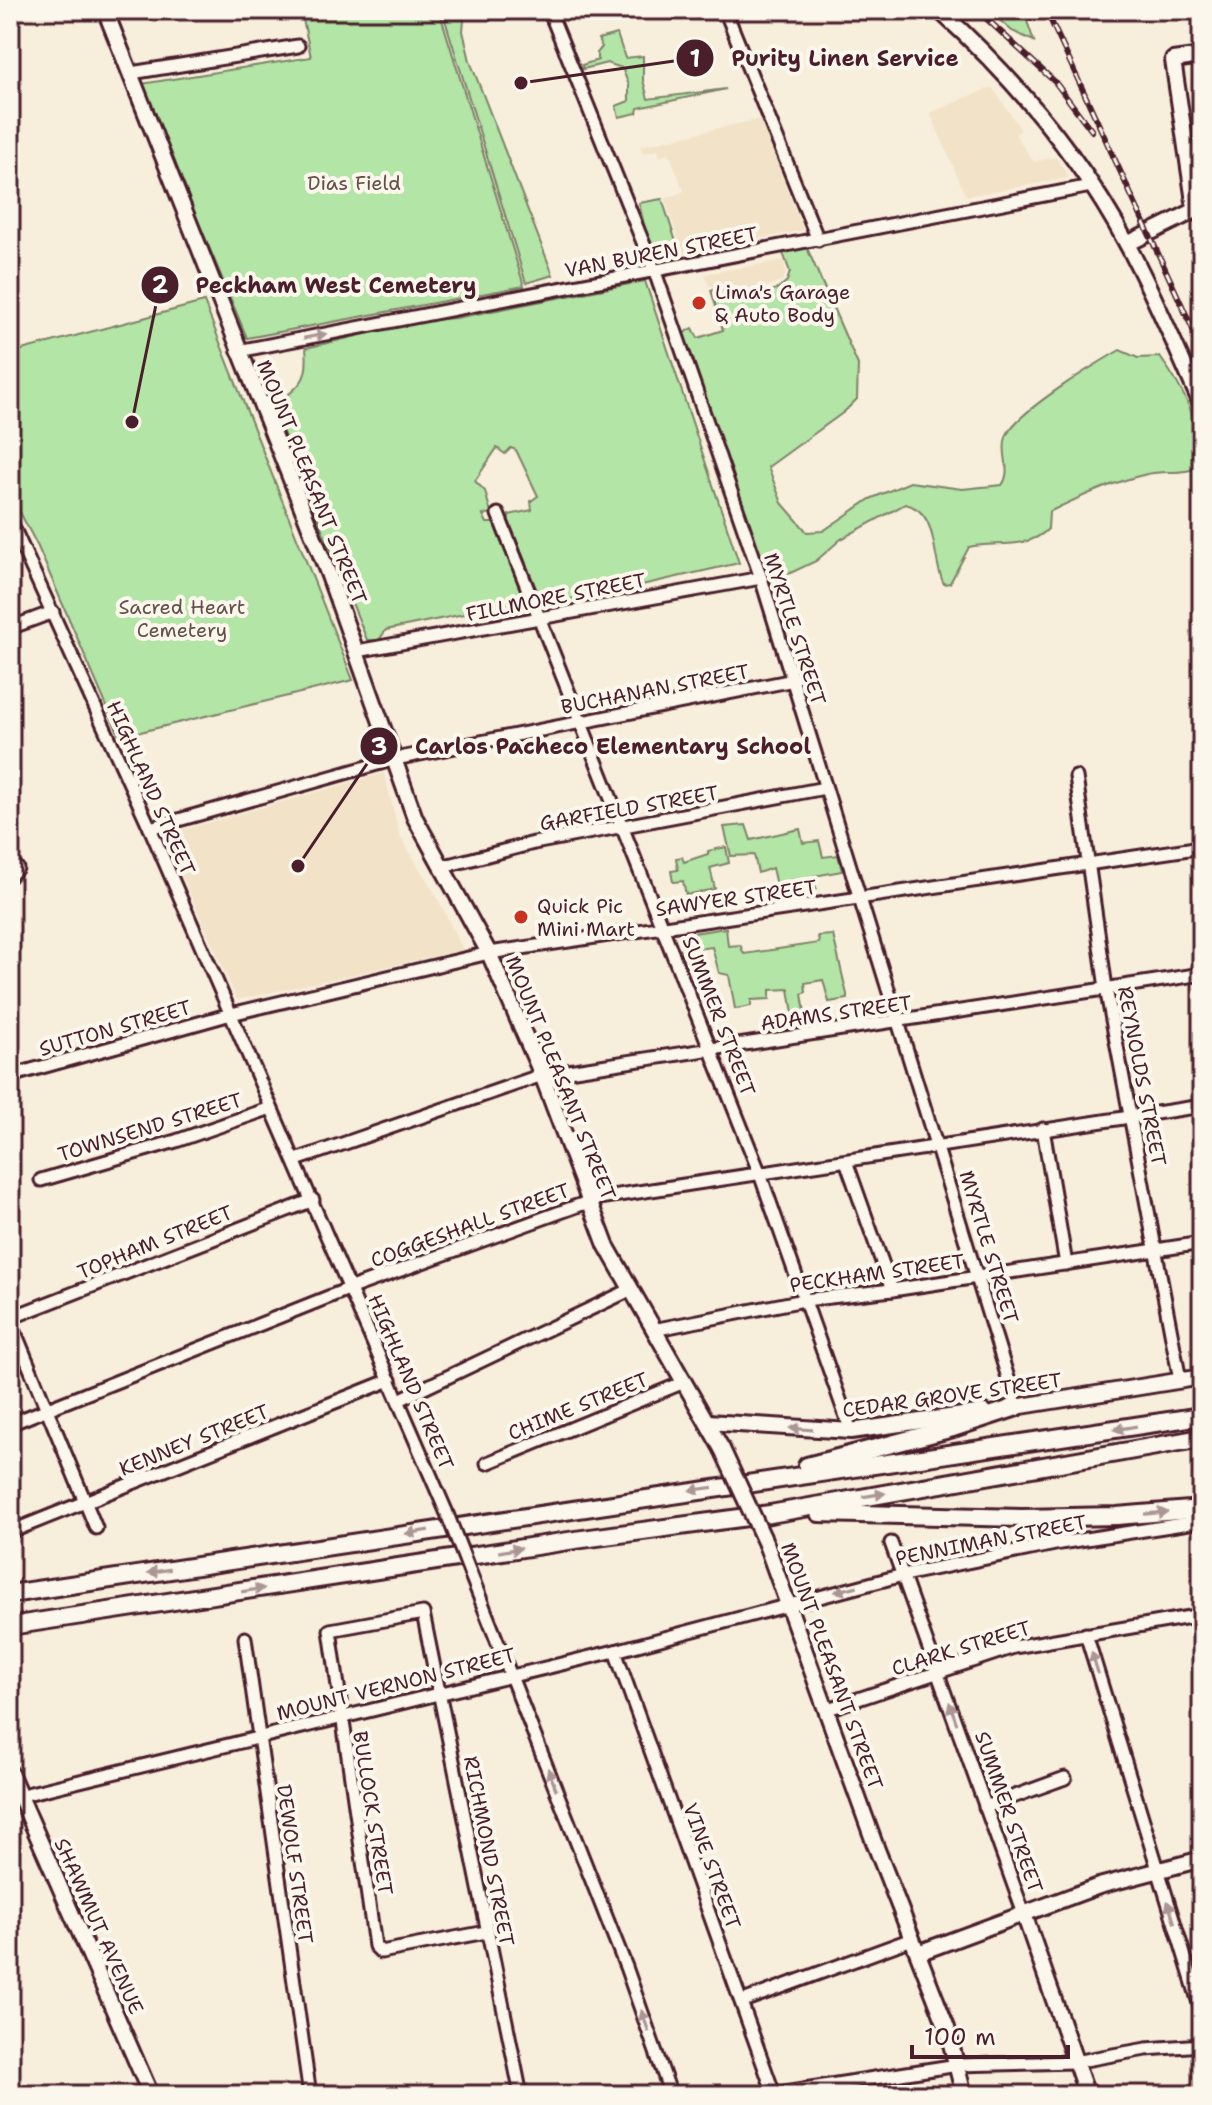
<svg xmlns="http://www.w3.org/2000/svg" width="1212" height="2105" viewBox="0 0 1212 2105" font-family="'Shantell Sans',sans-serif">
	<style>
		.built { fill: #f2e3c8 }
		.green { fill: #b2e5a6; stroke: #7e8268; stroke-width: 2 }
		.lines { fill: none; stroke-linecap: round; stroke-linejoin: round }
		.minor-casing { stroke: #4a1f2b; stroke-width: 17 }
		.major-casing { stroke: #4a1f2b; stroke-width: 20 }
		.highway-casing { stroke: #4a1f2b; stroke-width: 22 }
		.minor { stroke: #fbf7ec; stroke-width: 11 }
		.major { stroke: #fbf7ec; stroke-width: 14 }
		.highway { stroke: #fbf7ec; stroke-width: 16 }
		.rail-casing { stroke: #4a1f2b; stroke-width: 6 }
		.rail { stroke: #fbf7ec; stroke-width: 3; stroke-dasharray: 9; stroke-linecap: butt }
		.minor-bridge-casing { stroke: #4a1f2b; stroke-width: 17; stroke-linecap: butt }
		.major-bridge-casing { stroke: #4a1f2b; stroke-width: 20; stroke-linecap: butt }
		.minor-bridge { stroke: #fbf7ec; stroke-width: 11 }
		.major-bridge { stroke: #fbf7ec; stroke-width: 14 }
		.oneway { fill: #ab9695 }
		.poi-dot { fill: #c8321e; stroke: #fbf7ec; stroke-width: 3 }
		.labels { text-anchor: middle; stroke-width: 8; stroke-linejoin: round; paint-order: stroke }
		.park-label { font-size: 20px; fill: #64504a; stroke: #fbf7ec }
		.street-label { font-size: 20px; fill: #4a1f2b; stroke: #fbf7ec }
		.poi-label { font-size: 20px; fill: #4a1f2b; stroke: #fbf7ec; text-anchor: start }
		.leader { fill: none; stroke: #4a1f2b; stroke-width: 3 }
		.callout-dot { fill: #4a1f2b; stroke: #fbf7ec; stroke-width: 3 }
		.mark-label { font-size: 24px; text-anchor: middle; font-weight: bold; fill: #fff }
		.callout-label { font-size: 22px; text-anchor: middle; font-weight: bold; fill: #4a1f2b; stroke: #fbf7ec; stroke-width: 8; stroke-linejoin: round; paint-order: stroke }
	</style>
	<rect width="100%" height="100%" fill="#f7eedc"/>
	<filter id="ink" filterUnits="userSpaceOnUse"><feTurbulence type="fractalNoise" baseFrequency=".0125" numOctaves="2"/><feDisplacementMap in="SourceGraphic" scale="16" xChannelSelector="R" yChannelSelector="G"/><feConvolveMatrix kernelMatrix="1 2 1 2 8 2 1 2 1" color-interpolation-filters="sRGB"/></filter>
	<g filter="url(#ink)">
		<g class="built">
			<path d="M 992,87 L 1021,130 L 1015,134 L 1034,162 L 1056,157 L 1069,178 L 966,196 L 930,113 Z"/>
			<path d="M 760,119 L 803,230 L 683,254 L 665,199 L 684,191 L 669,153 L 660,157 L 658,150 L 644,153 L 640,146 Z"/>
			<path d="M 784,260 L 786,274 L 783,280 L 747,296 L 740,296 L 730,286 L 709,286 L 705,274 Z"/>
			<path d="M 384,773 L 400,836 L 437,897 L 463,950 L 237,1000 L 164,835 Z"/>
		</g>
		<g class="green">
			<path d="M 301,10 L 439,10 L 524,286 L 247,338 L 141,84 L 311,57 Z"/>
			<path d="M 442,10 L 465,10 L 463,31 L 470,61 L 553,275 L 526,283 Z"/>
			<path d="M 988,10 L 1023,10 L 1034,41 L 1012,31 Z"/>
			<path d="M 617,34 L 625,58 L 643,56 L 643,80 L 648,99 L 726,89 L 638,108 L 637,113 L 619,117 L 616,106 L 629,101 L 629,85 L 622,68 L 607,63 L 583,69 L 582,65 L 598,60 L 597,53 L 602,47 L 598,39 Z"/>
			<path d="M 662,199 L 680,254 L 661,258 L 646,233 L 639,203 Z"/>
			<path d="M 807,248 L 858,365 L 857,399 L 844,412 L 768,467 L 782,503 L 807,532 L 823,531 L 870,499 L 910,482 L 962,489 L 1002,485 C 1013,470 1000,453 1006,437 C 1015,412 1096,364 1120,350 L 1138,358 L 1160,357 C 1184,390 1202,425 1202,466 C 1185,475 1166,470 1147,474 C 1113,482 1081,496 1049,512 L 1048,529 C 1028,550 995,541 969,547 L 950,583 L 944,584 C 931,560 940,511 905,504 L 841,539 L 816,561 L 786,575 L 788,582 L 783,593 L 771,593 L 682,334 L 693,328 L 698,338 L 723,330 L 711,290 L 725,291 L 745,301 L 779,288 L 787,281 L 790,272 L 783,253 Z"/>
			<path d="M 645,281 L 739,563 L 593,596 L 542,603 L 509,521 L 509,515 L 532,510 L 531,501 L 538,496 L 516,450 L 511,448 L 505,454 L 497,448 L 475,481 L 485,491 L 491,513 L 483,515 L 487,523 L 495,523 L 527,608 L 471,616 L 464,614 L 386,630 L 379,640 L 367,640 L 273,408 C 295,386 310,387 306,348 L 421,321 L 456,318 Z"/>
			<path d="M 204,302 L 353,680 L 120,737 L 38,547 L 10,493 L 10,353 Z"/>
			<path d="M 746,825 L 751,840 L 800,829 L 803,843 L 819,841 L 823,857 L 838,855 L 842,871 L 814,876 L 816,889 L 797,891 L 785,883 L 776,885 L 772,868 L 758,873 L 754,855 L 731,856 L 724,827 Z"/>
			<path d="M 726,847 L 729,863 L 710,868 L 715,889 L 686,895 L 683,881 L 673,882 L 671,871 L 678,870 L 676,858 L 682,857 L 684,862 L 708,854 L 708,851 Z"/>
			<path d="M 726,928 L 728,946 L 740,945 L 744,954 L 819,943 L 818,936 L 833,935 L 848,999 L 829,1002 L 823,980 L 805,983 L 806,992 L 802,994 L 806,1019 L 794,1020 L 789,989 L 770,990 L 770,999 L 751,1000 L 751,1006 L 735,1009 L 729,975 L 719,973 L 712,947 L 687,950 L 680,935 Z"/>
		</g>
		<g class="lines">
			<g class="minor-casing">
				<g id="minor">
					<path d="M 549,10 L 655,272 L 761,578 L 1017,1407"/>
					<path d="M 725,10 L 818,240"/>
					<path d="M 131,73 L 298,46"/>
					<path d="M 238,351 L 1091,186"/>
					<path d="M 498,514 L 760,1174 L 851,1431"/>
					<path d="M 10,520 L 150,828 L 446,1511"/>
					<path d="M 10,628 L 53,612"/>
					<path d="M 357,651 L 761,578"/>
					<path d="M 1076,777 L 1106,988 L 1180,1380"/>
					<path d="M 150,828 L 395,759 L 794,680"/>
					<path d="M 441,867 L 534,843 L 825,788"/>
					<path d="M 10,876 L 17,868"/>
					<path d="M 10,1076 L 231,1014 L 489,953 L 1202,847"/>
					<path d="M 1043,1129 L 1066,1264"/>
					<path d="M 296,1160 L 542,1075 L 1202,974"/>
					<path d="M 846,1161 L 892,1290"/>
					<path d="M 41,1180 L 176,1141 L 271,1108"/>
					<path d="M 10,1318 L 313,1200"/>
					<path d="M 10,1320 L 96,1528"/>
					<path d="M 653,1330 L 804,1300 L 892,1290 L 1202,1243"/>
					<path d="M 399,1400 L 630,1290"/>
					<path d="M 10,1424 L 351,1288 L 599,1198 L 1202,1106"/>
					<path d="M 487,1463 L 682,1383"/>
					<path d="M 10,1532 L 390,1380"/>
					<path d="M 891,1543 L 1024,1914"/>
					<path d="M 469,1570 L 626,1967 L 671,2095"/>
					<path d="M 1086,1634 L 1202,2013"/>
					<path d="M 245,1638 L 310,2095"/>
					<path d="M 615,1651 L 774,2094"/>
					<path d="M 828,1709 L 1014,1647 L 1202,1615"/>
					<path d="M 10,1798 L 615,1651 L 903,1575 L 1060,1543 L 1202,1521"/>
					<path d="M 985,1807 L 1065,1778"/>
					<path d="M 486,1932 L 381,1952 L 375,1946 L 330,1630 L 423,1613 L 521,2095"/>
					<path d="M 743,2001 L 912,1939"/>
					<path d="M 766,2095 L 958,2065 L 1074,2062 L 1146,2049 L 1202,2045"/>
				</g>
			</g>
			<g class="major-casing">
				<g id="major">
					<path d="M 105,10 L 328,573 L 415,818 L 489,953 L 542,1075 L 606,1245 L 722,1449"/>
					<path d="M 939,10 C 1013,77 1080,156 1127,244 C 1155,296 1178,352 1202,406"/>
					<path d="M 1195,208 L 1173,60 L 1202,56"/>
					<path d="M 1127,244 L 1202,207"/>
					<path d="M 1009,1408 L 1202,1377"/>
					<path d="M 707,1422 L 851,1431 L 984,1412"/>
					<path d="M 766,1544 L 874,1842 L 947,2028 L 964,2095"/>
					<path d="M 10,1773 L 151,2095"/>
					<path d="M 1024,1914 L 1087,2095"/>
					<path d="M 918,1953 L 1099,1886 L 1202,1859"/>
				</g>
			</g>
			<g class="highway-casing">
				<g id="highway">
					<path d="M 807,1466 L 953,1428 L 1017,1407"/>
					<path d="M 819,1513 L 1022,1518 L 1117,1516 L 1202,1509"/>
					<path d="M 10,1594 L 1202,1416"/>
					<path d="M 10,1626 L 575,1540 L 770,1514 L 1202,1438"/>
				</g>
			</g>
			<use href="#minor" class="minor"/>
			<use href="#major" class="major"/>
			<use href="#highway" class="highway"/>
			<g class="rail-casing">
				<g id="rail">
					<path d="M 977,10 L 1055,82 L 1092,131"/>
					<path d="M 1046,10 L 1202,349"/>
				</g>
			</g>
			<use href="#rail" class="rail"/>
			<g class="minor-bridge-casing">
				<path id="minor-bridge" d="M 446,1511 L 469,1570"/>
			</g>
			<g class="major-bridge-casing">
				<path id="major-bridge" d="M 722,1449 L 766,1544"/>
			</g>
			<use href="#minor-bridge" class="minor-bridge"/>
			<use href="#major-bridge" class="major-bridge"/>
		</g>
		<defs><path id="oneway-solid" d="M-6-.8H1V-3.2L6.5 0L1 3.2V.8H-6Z" transform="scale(2)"/></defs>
		<g class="oneway">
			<use href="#oneway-solid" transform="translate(315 336) rotate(-11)"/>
			<use href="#oneway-solid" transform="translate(1125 1428) rotate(171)"/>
			<use href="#oneway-solid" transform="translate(801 1429) rotate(-176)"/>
			<use href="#oneway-solid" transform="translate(701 1489) rotate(172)"/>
			<use href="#oneway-solid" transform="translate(874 1495) rotate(-9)"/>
			<use href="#oneway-solid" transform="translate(1156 1513) rotate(-5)"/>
			<use href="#oneway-solid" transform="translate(417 1532) rotate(171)"/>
			<use href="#oneway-solid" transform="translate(510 1550) rotate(-10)"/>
			<use href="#oneway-solid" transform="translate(159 1571) rotate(171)"/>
			<use href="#oneway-solid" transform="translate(846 1589) rotate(166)"/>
			<use href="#oneway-solid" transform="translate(253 1590) rotate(-9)"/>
			<use href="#oneway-solid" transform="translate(1095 1663) rotate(-107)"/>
			<use href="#oneway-solid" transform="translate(953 1713) rotate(-109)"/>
			<use href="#oneway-solid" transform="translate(552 1779) rotate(-111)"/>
			<use href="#oneway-solid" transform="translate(1171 1912) rotate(-108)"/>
			<use href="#oneway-solid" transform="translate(645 2021) rotate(-109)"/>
		</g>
	</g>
	<g class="poi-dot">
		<circle cx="699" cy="303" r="8"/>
		<circle cx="521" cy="917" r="8"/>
	</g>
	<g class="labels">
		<g class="park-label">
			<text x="354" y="190">Dias Field</text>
			<text x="182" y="614">Sacred Heart<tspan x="182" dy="23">Cemetery</tspan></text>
		</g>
		<g class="street-label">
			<text transform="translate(661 252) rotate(-11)" y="7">VAN BUREN STREET</text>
			<text transform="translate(312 482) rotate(68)" y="7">MOUNT PLEASANT STREET</text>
			<text transform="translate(556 597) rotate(-11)" y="7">FILLMORE STREET</text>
			<text transform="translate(795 629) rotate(72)" y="7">MYRTLE STREET</text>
			<text transform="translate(655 689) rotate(-11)" y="7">BUCHANAN STREET</text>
			<text transform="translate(151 788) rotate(66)" y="7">HIGHLAND STREET</text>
			<text transform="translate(629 808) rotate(-10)" y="7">GARFIELD STREET</text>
			<text transform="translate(736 898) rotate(-8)" y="7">SAWYER STREET</text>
			<text transform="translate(836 1013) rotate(-8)" y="7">ADAMS STREET</text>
			<text transform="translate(719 1016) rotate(69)" y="7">SUMMER STREET</text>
			<text transform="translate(115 1028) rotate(-16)" y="7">SUTTON STREET</text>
			<text transform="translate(1142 1076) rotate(79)" y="7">REYNOLDS STREET</text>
			<text transform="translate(561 1078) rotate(68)" y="7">MOUNT PLEASANT STREET</text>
			<text transform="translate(150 1127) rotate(-17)" y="7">TOWNSEND STREET</text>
			<text transform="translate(470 1225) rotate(-20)" y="7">COGGESHALL STREET</text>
			<text transform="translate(155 1242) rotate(-22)" y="7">TOPHAM STREET</text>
			<text transform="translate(989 1247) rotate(73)" y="7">MYRTLE STREET</text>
			<text transform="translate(877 1273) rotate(-8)" y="7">PECKHAM STREET</text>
			<text transform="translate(411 1382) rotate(67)" y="7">HIGHLAND STREET</text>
			<text transform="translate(952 1395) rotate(-8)" y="7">CEDAR GROVE STREET</text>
			<text transform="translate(578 1406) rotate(-22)" y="7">CHIME STREET</text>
			<text transform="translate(194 1440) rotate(-22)" y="7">KENNEY STREET</text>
			<text transform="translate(991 1540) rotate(-11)" y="7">PENNIMAN STREET</text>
			<text transform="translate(961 1648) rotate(-17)" y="7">CLARK STREET</text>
			<text transform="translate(832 1666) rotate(70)" y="7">MOUNT PLEASANT STREET</text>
			<text transform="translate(396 1684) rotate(-14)" y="7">MOUNT VERNON STREET</text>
			<text transform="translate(1009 1812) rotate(71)" y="7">SUMMER STREET</text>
			<text transform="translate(373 1813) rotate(81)" y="7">BULLOCK STREET</text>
			<text transform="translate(489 1851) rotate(79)" y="7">RICHMOND STREET</text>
			<text transform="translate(295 1864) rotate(82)" y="7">DEWOLF STREET</text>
			<text transform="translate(712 1866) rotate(70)" y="7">VINE STREET</text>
			<text transform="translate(99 1926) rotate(66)" y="7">SHAWMUT AVENUE</text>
		</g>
		<g class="poi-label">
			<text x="715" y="299">Lima's Garage<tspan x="715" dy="23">&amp; Auto Body</tspan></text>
			<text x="537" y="913">Quick Pic<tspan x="537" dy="23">Mini Mart</tspan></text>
		</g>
	</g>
	<path class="leader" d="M521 83L695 58M132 422L160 285M298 866L379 746"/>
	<g class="callout-dot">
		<circle cx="521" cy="83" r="8"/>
		<circle cx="132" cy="422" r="8"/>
		<circle cx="298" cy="866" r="8"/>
		<circle cx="695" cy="58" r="20"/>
		<circle cx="160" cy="285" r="20"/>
		<circle cx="379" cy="746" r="20"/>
	</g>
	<g class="mark-label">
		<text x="695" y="67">1</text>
		<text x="160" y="293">2</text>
		<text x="379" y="755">3</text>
	</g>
	<g class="callout-label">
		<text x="845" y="66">Purity Linen Service</text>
		<text x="336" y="293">Peckham West Cemetery</text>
		<text x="613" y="754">Carlos Pacheco Elementary School</text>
	</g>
	<rect width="1212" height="2105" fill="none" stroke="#fbf7ec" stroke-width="40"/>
	<rect x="20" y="20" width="1172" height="2065" fill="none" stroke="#4a1f2b" stroke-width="3" filter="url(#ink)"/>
	<path d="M912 2045v12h156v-12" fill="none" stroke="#4a1f2b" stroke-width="4"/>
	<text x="924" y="2045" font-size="24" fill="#4a1f2b" stroke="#fbf7ec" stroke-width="6" paint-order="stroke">100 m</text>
</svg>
